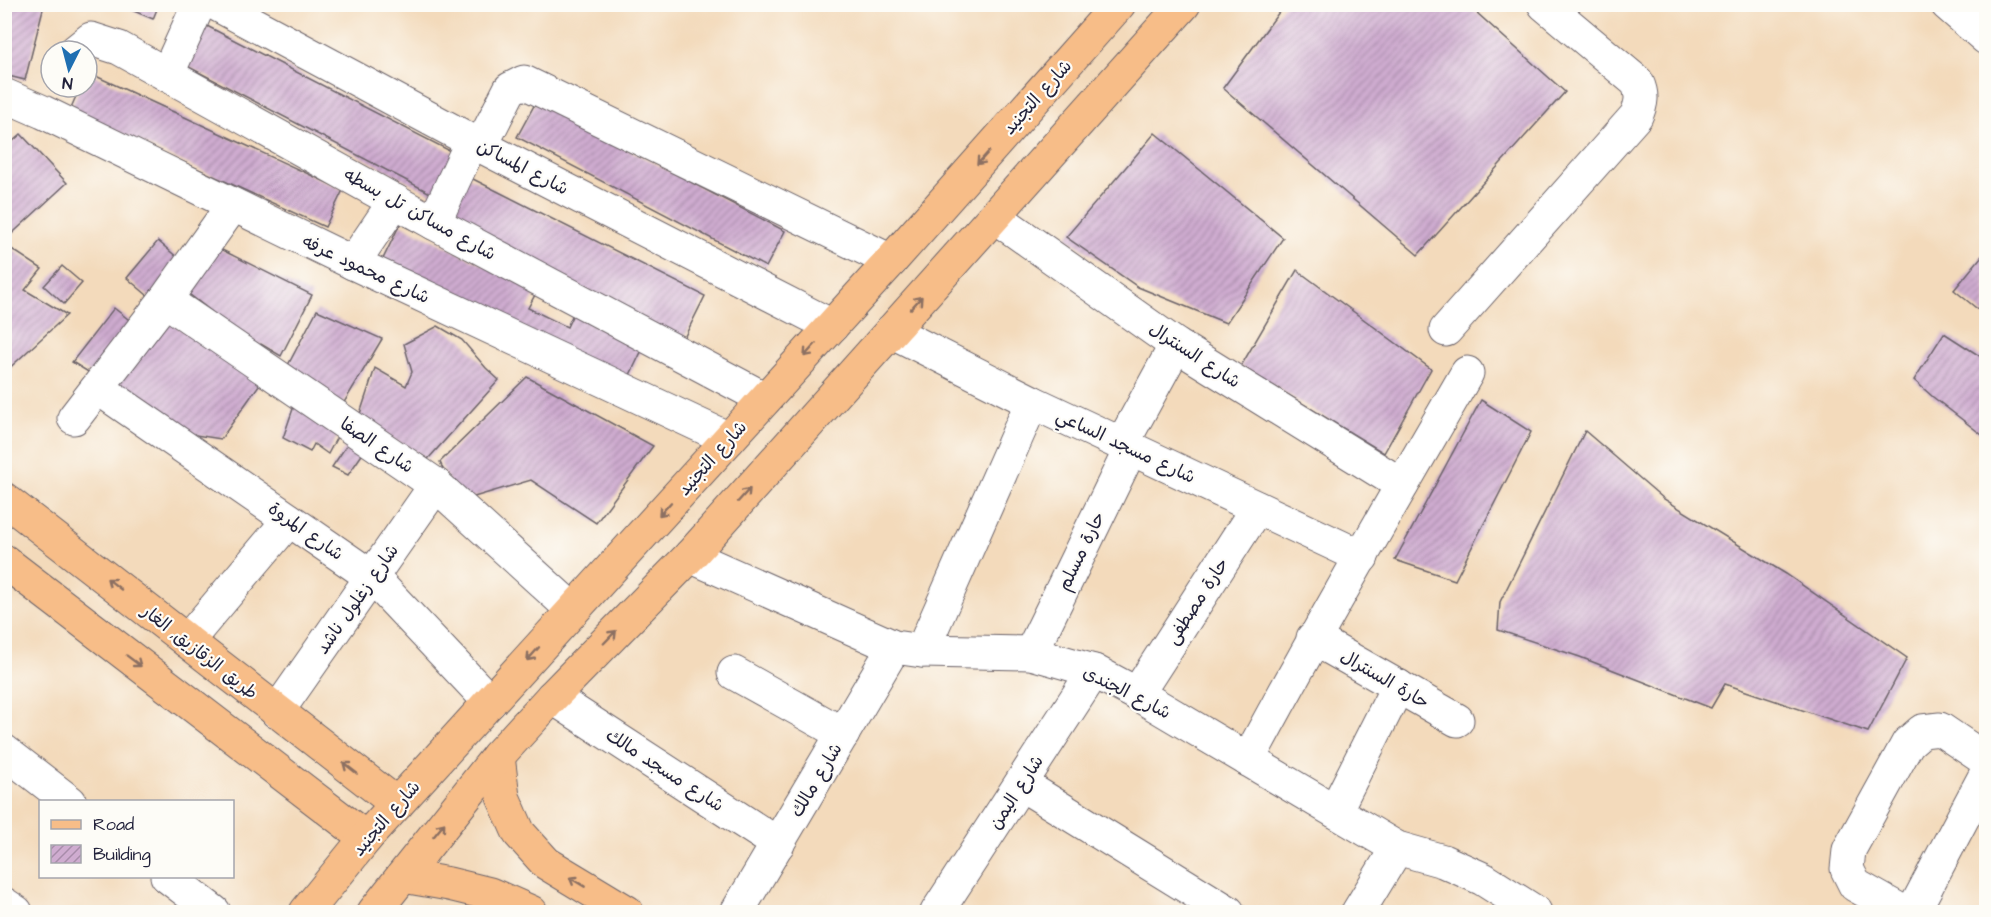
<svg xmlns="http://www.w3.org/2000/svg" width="1991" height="917" viewBox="0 0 1991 917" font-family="'Architects Daughter','Playpen Sans Arabic',sans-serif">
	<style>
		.building { fill: url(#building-hatch) }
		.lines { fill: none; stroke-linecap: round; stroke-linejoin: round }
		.minor-casing { stroke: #6b6268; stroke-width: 35 }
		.major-casing { stroke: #6b6268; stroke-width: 35 }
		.highway-casing { stroke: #6b6268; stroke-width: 35 }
		.minor { stroke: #fff; stroke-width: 33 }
		.major { stroke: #f7bd88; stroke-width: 33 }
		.highway { stroke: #f7bd88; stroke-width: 33 }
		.oneway { stroke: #8c7062 }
		.labels { text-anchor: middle; stroke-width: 4.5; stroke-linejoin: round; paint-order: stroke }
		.street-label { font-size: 18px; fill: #22223b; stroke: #fdfcf7 }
	</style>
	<defs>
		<pattern id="building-hatch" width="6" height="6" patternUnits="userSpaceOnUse" patternTransform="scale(1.5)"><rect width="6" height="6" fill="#cfacd0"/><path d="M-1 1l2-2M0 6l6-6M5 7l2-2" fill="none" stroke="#a88caa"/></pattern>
	</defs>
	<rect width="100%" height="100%" fill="#fdfcf7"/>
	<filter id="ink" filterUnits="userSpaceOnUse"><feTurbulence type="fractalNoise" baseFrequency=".0167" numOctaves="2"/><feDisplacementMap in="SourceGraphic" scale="12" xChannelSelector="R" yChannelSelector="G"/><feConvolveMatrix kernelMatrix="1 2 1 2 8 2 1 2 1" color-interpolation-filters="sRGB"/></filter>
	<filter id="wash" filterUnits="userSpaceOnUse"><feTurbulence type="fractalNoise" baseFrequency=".008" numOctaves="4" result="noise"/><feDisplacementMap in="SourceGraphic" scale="24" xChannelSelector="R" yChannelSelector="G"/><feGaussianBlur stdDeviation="1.35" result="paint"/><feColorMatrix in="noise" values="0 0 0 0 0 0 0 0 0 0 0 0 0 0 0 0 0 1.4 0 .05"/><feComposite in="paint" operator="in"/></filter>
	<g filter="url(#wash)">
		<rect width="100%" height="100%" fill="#f3dabb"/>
		<g id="blocks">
			<g class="building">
				<path d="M 117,4 L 159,4 L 153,19 Z"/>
				<path d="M 1285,4 L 1467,4 L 1565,92 L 1418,255 L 1223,88 Z"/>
				<path d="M 4,5 L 44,5 L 25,80 L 4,75 Z"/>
				<path d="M 205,25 L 456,154 L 434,195 L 187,66 Z"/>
				<path d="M 87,72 L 343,190 L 325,227 L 70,110 L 80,87 L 87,87 Z"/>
				<path d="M 536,102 L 785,231 L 766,267 L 517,137 Z"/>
				<path d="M 1155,133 L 1283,238 L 1226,323 L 1138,287 L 1066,237 Z"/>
				<path d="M 21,134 L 67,183 L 4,241 L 4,149 Z"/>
				<path d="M 467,176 L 705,296 L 683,340 L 445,220 Z"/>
				<path d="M 400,224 L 537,291 L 528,308 L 567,327 L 573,314 L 643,348 L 627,381 L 382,261 Z"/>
				<path d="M 158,241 L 185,264 L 154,301 L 127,278 Z"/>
				<path d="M 4,244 L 42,269 L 25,290 L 67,315 L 4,373 Z"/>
				<path d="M 214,246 L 312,295 L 281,356 L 261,344 L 259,348 L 185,291 Z"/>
				<path d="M 1986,251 L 1986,316 L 1954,290 Z"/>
				<path d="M 62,266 L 82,283 L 64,304 L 44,286 Z"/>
				<path d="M 1297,270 L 1431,369 L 1384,453 L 1241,366 Z"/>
				<path d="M 114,308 L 138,327 L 103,381 L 72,362 Z"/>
				<path d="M 317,310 L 382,339 L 342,406 L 287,367 Z"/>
				<path d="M 156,314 L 264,378 L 221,439 L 164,430 L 113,390 Z"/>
				<path d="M 438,326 L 462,340 L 486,368 L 499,380 L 428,459 L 358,420 L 375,368 L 406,386 L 412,372 L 404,344 Z"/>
				<path d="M 1944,333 L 1986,360 L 1986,438 L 1933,397 L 1914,380 Z"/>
				<path d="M 527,377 L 653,446 L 596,523 L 531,480 L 457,502 L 440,462 Z"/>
				<path d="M 1481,400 L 1531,432 L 1455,580 L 1395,560 Z"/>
				<path d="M 295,403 L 339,433 L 328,454 L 314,444 L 310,452 L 283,438 Z"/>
				<path d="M 1585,431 L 1664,499 L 1786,574 L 1907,658 L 1868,732 L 1725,684 L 1711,708 L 1580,657 L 1498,630 L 1500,602 Z"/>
				<path d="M 353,436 L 370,443 L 348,475 L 332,467 Z"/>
			</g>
		</g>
	</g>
	<g filter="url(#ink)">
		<use href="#blocks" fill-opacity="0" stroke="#6b6268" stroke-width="1.5"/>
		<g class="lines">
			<g class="minor-casing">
				<g id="minor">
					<path d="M 216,4 L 481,146 L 832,326"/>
					<path d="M 1947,4 L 1986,38"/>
					<path d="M 76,51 L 91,39 L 119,48 L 434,223 L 765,399"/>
					<path d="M 167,75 L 199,4"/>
					<path d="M 4,95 L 43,112 L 353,263 L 729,439"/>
					<path d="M 481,146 L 510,89 L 524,82 L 891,261"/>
					<path d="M 994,216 L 1176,345 L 1402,485"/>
					<path d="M 434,223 L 472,141"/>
					<path d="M 353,263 L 395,201"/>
					<path d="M 165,300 L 436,485 L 573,610"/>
					<path d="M 1446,330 L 1636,116 C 1642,103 1643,95 1637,82 L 1544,4"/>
					<path d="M 891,331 L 1032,402 L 1362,557"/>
					<path d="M 98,388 L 372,577 L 490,702"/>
					<path d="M 74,418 L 165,300 L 233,205"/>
					<path d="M 1122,444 L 1176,345"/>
					<path d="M 690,556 L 894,647 L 922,651 L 1031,653 L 1094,671 L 1137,694 L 1397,848 L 1443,861 L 1483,879 L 1535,912"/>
					<path d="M 1313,638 L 1457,720"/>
					<path d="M 187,641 L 289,520"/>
					<path d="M 922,651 L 1032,402"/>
					<path d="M 1031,653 L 1131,448"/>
					<path d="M 734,673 L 843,734"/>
					<path d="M 1137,694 L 1257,508"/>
					<path d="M 552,697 L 778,844"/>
					<path d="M 277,712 L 436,485"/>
					<path d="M 4,751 L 70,802"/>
					<path d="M 1248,760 C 1318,629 1393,501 1467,373"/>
					<path d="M 1021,784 L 1228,912"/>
					<path d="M 1335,811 L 1398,686"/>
					<path d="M 167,876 L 214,912"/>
					<path d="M 4,904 L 16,912"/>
					<path d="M 737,912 L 894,647"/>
					<path d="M 937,912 L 1094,671"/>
					<path d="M 1358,912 L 1397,848"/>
					<path d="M 1903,912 L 1855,885 L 1847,869 L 1849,850 L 1908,743 L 1922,731 L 1940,729 L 1986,760"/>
					<path d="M 1913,912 L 1986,774"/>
				</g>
			</g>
			<g class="major-casing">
				<g id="major">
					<path d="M 4,499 L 397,804"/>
					<path d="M 4,561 L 366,838"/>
					<path d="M 498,756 L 503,797 L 519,833 L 546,863 L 627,912"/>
					<path d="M 403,876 L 449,884 L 490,894 L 531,912"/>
				</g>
			</g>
			<g class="highway-casing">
				<g id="highway">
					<path d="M 306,912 L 366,838 L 891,261 L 1119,4"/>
					<path d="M 374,912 L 498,756 L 552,697 L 690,556 L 1184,4"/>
				</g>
			</g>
			<use href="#minor" class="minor"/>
			<use href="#major" class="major"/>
			<use href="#highway" class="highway"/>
		</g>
		<defs><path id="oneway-shaft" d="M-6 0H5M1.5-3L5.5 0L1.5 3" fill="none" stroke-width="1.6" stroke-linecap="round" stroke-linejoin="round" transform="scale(1.5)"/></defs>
		<g class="oneway">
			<use href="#oneway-shaft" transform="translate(983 158) rotate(132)"/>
			<use href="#oneway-shaft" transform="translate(916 303) rotate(-48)"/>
			<use href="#oneway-shaft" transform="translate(810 350) rotate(132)"/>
			<use href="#oneway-shaft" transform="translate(744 495) rotate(-48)"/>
			<use href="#oneway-shaft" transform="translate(665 509) rotate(132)"/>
			<use href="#oneway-shaft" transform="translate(114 584) rotate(-142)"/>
			<use href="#oneway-shaft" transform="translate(610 637) rotate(-46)"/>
			<use href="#oneway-shaft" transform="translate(533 654) rotate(132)"/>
			<use href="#oneway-shaft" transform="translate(134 661) rotate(37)"/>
			<use href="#oneway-shaft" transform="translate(350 768) rotate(-142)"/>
			<use href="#oneway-shaft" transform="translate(439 830) rotate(-51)"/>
			<use href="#oneway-shaft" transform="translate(577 882) rotate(-149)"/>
		</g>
	</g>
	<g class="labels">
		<g class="street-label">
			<text transform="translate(1037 97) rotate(-48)" y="6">شارع التجنيد</text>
			<text transform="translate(523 167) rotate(27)" y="6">شارع المساكن</text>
			<text transform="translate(420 214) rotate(29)" y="6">شارع مساكن تل بسطه</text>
			<text transform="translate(366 269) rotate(25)" y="6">شارع محمود عرفه</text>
			<text transform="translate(1195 355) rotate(33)" y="6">شارع السنترال</text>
			<text transform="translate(377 445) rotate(34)" y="6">شارع الصفا</text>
			<text transform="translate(1126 446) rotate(25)" y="6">شارع مسجد الساعي</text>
			<text transform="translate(712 458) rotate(-48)" y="6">شارع التجنيد</text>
			<text transform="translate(306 531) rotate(35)" y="6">شارع المروة</text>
			<text transform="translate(1081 551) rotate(-64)" y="6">حارة مسلم</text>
			<text transform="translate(357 599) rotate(-55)" y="6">شارع زغلول ناشد</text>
			<text transform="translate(1197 601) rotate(-57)" y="6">حارة مصطفى</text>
			<text transform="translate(200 652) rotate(38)" y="6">طريق الزقازيق, الغار</text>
			<text transform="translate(1385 679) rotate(30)" y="6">حارة السنترال</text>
			<text transform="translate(1127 692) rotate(27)" y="6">شارع الجندى</text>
			<text transform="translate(665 770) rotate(33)" y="6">شارع مسجد مالك</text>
			<text transform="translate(816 780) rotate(-59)" y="6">شارع مالك</text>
			<text transform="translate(1016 792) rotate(-57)" y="6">شارع اليمن</text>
			<text transform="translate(386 818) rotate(-49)" y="6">شارع التجنيد</text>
		</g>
	</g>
	<rect width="1991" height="917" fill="none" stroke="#fdfcf7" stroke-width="24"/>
	<rect x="39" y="800" width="195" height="78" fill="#fdfcf7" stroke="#a5a5ac" stroke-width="1.5"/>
	<rect x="51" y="820" width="30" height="9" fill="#f7bd88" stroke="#a5a5ac" stroke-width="1.5"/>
	<text x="93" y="830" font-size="18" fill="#22223b">Road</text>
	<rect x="51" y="845" width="30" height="18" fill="url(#building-hatch)" stroke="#a5a5ac" stroke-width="1.5"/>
	<text x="93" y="860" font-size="18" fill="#22223b">Building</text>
	<g transform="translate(69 69) rotate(186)"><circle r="28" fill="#fdfcf7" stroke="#a5a5ac" stroke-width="1.5"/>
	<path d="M0-4.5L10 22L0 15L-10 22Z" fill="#1f6fb2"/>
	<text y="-9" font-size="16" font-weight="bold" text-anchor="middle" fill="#22223b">N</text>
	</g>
</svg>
